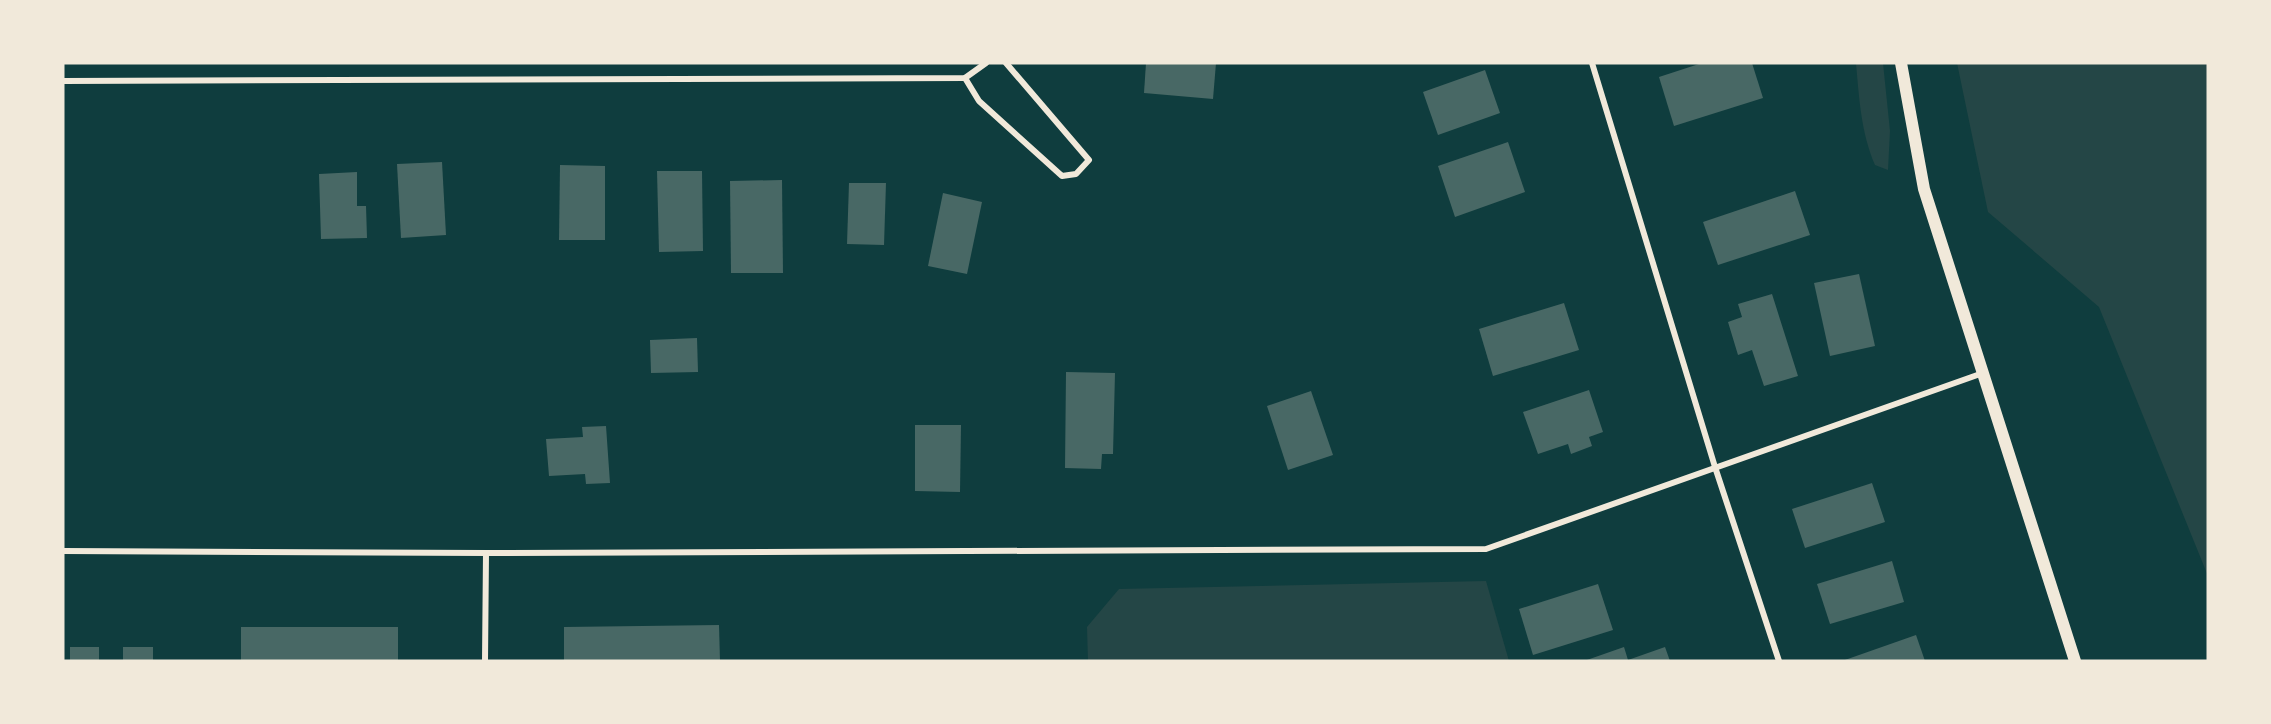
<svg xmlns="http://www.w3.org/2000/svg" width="2271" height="724" viewBox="0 0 2271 724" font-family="'DM Sans',sans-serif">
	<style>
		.green { fill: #244646 }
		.building { fill: #486865 }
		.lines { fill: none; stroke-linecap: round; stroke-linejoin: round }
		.minor { stroke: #f1e9da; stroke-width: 6 }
		.secondary { stroke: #f1e9da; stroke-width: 12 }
	</style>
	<rect width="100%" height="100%" fill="#0f3d3e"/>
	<g class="green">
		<path d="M 1856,63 L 1883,63 L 1890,131 L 1888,170 L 1875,165 C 1861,133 1859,97 1856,63 Z"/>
		<path d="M 1957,63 L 2208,63 L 2208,576 L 2099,307 L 1988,212 Z"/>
		<path d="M 1486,581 L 1509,661 L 1088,661 L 1087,627 L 1119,589 Z"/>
	</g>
	<g class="building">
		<path d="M 1146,63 L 1216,63 L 1213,99 L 1144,93 Z"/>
		<path d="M 1702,63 L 1752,63 L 1763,98 L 1674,126 L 1659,77 Z"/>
		<path d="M 1485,70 L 1500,113 L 1438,135 L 1423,92 Z"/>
		<path d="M 1508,142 L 1525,192 L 1455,217 L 1438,166 Z"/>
		<path d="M 442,162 L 446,235 L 401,238 L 397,164 Z"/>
		<path d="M 560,165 L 605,166 L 605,240 L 559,240 Z"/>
		<path d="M 657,171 L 702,171 L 703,251 L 659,252 Z"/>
		<path d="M 357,172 L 357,206 L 366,206 L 367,238 L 321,239 L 319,174 Z"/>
		<path d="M 782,180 L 783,273 L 731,273 L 730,181 Z"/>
		<path d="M 849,183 L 886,183 L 884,245 L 847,244 Z"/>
		<path d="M 1795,191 L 1810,235 L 1718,265 L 1703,222 Z"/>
		<path d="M 943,193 L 982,202 L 967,274 L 928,266 Z"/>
		<path d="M 1859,274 L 1875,346 L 1830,356 L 1814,283 Z"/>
		<path d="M 1772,294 L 1798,376 L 1764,386 L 1752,350 L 1738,355 L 1728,322 L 1742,317 L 1738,304 Z"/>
		<path d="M 1564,303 L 1579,350 L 1493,376 L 1479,329 Z"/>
		<path d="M 697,338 L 698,372 L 651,373 L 650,340 Z"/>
		<path d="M 1066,372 L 1115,373 L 1113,454 L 1102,454 L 1101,469 L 1065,468 Z"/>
		<path d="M 1589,390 L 1603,432 L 1589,437 L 1592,446 L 1571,454 L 1568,444 L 1538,454 L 1523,412 Z"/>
		<path d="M 1311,391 L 1333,455 L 1288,470 L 1267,406 Z"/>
		<path d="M 915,425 L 961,425 L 960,492 L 915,491 Z"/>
		<path d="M 606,426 L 610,483 L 586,484 L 585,474 L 549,476 L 546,439 L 583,437 L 582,427 Z"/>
		<path d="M 1872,483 L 1885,522 L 1805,548 L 1792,509 Z"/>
		<path d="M 1892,561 L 1904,602 L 1830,624 L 1817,584 Z"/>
		<path d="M 1598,584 L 1613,630 L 1533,655 L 1519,609 Z"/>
		<path d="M 719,625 L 720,661 L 564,661 L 564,627 Z"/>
		<rect x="241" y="627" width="157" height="34"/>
		<path d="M 1916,635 L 1925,661 L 1842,661 Z"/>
		<rect x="70" y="647" width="29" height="14"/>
		<rect x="123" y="647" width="30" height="14"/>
		<path d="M 1624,647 L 1628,660 L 1665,647 L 1670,661 L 1584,661 Z"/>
	</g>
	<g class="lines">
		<g class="minor">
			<path d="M 1592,63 L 1715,467 L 1779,661"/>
			<path d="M 965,78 L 979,101 L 1062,176 L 1076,174 L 1089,160 L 1006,63"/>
			<path d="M 63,81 L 965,78 L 986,63"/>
			<path d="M 63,551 L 486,553 L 1486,549 L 1983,373"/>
			<path d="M 485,661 L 486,553"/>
		</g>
		<path class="secondary" d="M 1901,63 L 1924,189 L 2075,661"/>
	</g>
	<rect width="2271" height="724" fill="none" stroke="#f1e9da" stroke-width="129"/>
</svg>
